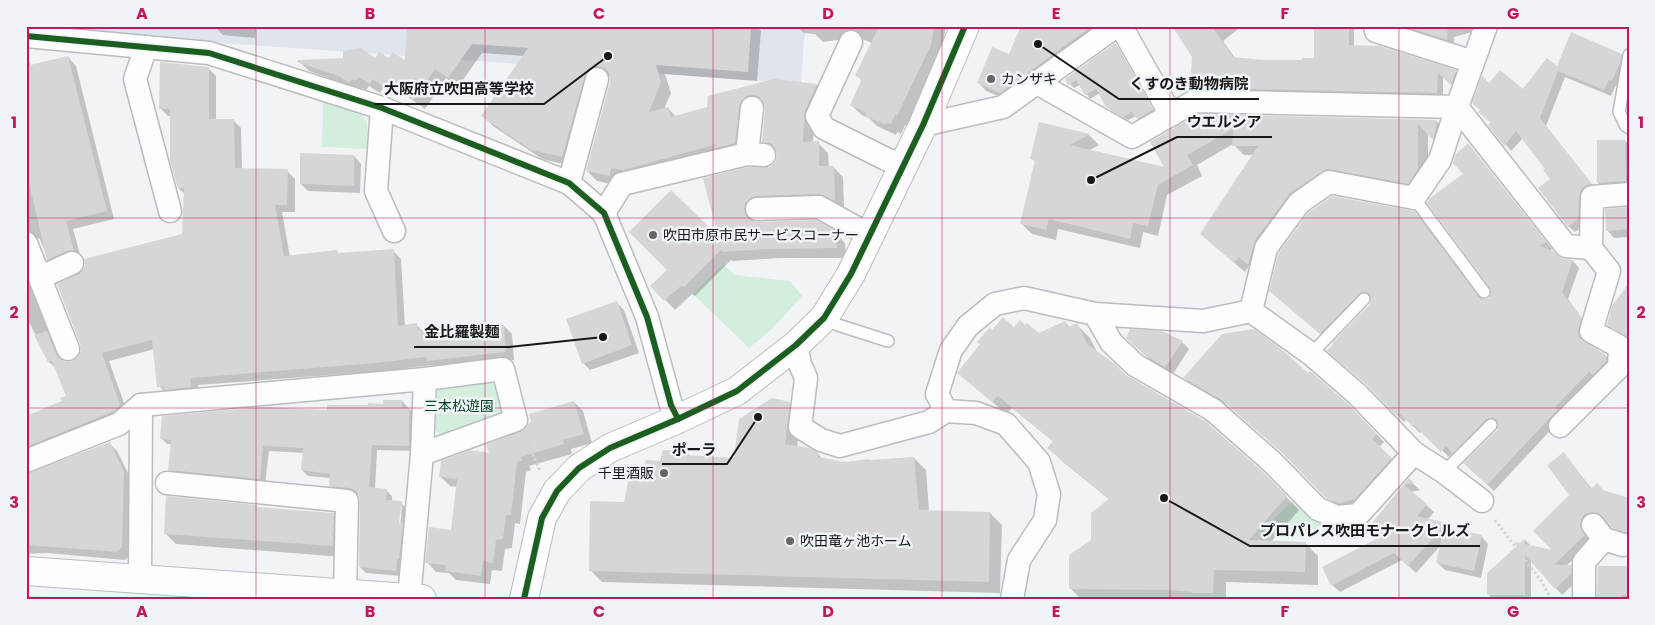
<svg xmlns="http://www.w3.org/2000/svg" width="1655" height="625" viewBox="0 0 1655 625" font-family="Poppins,'Noto Sans JP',sans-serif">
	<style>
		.built { fill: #e0e5eb }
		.green { fill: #d4eedd }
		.shadow { fill: #0003; fill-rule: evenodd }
		.building { fill: #d6d5d8 }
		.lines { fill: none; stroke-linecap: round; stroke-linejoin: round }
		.lane-casing { stroke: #babcbe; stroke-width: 14 }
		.street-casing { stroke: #babcbe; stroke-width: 25 }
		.secondary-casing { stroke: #babcbe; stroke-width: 30 }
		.path { stroke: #d3d4d4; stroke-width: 3; stroke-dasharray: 2.5 2.5; stroke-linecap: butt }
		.lane { stroke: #fdfdfe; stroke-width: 11 }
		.street { stroke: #fdfdfe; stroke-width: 22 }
		.secondary { stroke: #fdfdfe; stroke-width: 28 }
		.cycleway-casing { stroke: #f0f3f7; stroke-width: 9 }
		.cycleway { stroke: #1b5e20; stroke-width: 6 }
		.grid { fill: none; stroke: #c2185b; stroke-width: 1; stroke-opacity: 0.55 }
		.poi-dot { fill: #636566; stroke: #f0f3f7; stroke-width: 2 }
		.labels { text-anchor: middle; stroke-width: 5; stroke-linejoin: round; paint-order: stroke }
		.poi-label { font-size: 14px; fill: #161819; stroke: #f0f3f7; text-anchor: start }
		.park-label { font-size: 14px; fill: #094523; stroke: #f0f3f7 }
		.leader { fill: none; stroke: #161819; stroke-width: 2 }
		.callout-dot { fill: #161819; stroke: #f0f3f7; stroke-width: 2 }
		.callout-label { font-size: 15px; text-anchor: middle; font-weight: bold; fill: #161819; stroke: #f0f3f7; stroke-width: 5; stroke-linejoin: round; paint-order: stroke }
		.neatline { fill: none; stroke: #c2185b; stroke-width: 2 }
		.grid-label { font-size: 16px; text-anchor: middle; font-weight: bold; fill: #c2185b }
	</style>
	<rect width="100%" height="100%" fill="#f1f3f6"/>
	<g class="built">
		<path d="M 26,26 L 805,26 L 801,84 L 26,29 Z"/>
		<path d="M 26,595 L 83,599 L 26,599 Z"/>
	</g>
	<g class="green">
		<path d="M 323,102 L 358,111 L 367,122 L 368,149 L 322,147 Z"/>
		<path d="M 723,264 L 735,275 L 790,281 L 802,296 L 773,328 L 749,348 L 693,294 Z"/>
		<path d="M 489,380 L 498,385 L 504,405 L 499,416 L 442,436 L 435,430 L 438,390 L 446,384 Z"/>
		<path d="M 1294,500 L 1310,516 L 1323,523 L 1311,537 L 1275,535 L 1260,532 Z"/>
	</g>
	<g class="shadow">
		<path d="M 214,26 L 256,26 L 255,38 L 223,35 Z"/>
		<path d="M 408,26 L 756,26 L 761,31 L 757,81 L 665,74 L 671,93 L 664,109 L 668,108 L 676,117 L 708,108 L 775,80 L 817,85 L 827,95 L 814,121 L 813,143 L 818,143 L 828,153 L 829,167 L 833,167 L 843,177 L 844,209 L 755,212 L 753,221 L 754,223 L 835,232 L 845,243 L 846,258 L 780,258 L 733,261 L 731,260 L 695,296 L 692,294 L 675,310 L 652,286 L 720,240 L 704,179 L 770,168 L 776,162 L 778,152 L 773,151 L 763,141 L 766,104 L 757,105 L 744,153 L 619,186 L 597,181 L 587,171 L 611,83 L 611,76 L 603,76 L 572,166 L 542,159 L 493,126 L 483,116 L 524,56 L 482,53 L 458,87 L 446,78 L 425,109 L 401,92 L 398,98 L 383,88 L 380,93 L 369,86 L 366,90 L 362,88 L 359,92 L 351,86 L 309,71 L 299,61 L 389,59 L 406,62 Z"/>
		<path d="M 797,26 L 946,26 L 941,55 L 907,126 L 905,125 L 901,134 L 897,132 L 896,135 L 877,126 L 870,119 L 862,115 L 851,105 L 862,81 L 857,75 L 872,43 L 862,39 L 856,41 L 845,39 L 823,42 L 815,34 L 804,33 Z"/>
		<path d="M 1022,26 L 1093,26 L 1086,44 L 1008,100 L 986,91 L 979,83 L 1010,56 Z"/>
		<path d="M 1173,26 L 1242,26 L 1223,41 L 1235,58 L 1264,61 L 1315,60 L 1316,26 L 1352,26 L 1354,28 L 1354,46 L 1455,72 L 1461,77 L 1457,89 L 1443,77 L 1443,99 L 1197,95 L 1191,89 L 1193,57 Z"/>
		<path d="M 1396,26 L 1470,26 L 1472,32 L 1454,37 L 1454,47 Z"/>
		<path d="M 1115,44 L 1119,49 L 1156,115 L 1142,123 L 1136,116 L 1128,120 L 1112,111 L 1107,106 L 1100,93 L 1090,99 L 1080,85 L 1074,88 L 1070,84 Z"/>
		<path d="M 1621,55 L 1628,61 L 1623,89 L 1616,85 L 1611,96 L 1565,77 L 1546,126 L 1597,191 L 1585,226 L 1575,232 L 1568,226 L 1547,169 L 1523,138 L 1511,151 L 1490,125 L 1492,123 L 1490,84 L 1523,90 L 1558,68 Z"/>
		<path d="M 26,56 L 31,66 L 68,57 L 76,66 L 114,219 L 73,229 L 81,258 L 56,267 L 48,259 L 40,239 L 36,238 L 26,241 Z"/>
		<path d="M 208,68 L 216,76 L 216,121 L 233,120 L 241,128 L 242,170 L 287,171 L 295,179 L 295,212 L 282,212 L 290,257 L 337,252 L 339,254 L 393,251 L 401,259 L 405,326 L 416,325 L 423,331 L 504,326 L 512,334 L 514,360 L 436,368 L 433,365 L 384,371 L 198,385 L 199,395 L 167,394 L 159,386 L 155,349 L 109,361 L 128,414 L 26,459 L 26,417 L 63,402 L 68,396 L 56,368 L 49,362 L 26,316 L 26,269 L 63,362 L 73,363 L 79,358 L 184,234 L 185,194 L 179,189 L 172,116 L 168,116 L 160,108 Z"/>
		<path d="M 1199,115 L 1436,121 L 1446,131 L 1443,148 L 1428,133 L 1428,179 L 1418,193 L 1342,179 L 1298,205 L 1259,274 L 1249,266 L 1245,272 L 1201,234 L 1254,155 L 1244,155 L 1233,144 L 1197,165 L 1202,176 L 1167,195 L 1158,236 L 1143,232 L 1140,248 L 1058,229 L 1056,240 L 1032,234 L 1022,224 L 1036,163 L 1032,158 L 1040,123 L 1089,135 L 1099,145 L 1088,151 L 1166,169 Z"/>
		<path d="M 1625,141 L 1629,145 L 1629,188 L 1606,190 L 1598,183 Z"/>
		<path d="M 1468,145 L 1552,249 L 1549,251 L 1560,259 L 1573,261 L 1579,268 L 1568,299 L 1587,326 L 1585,343 L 1606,356 L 1613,363 L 1494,491 L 1472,470 L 1498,431 L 1499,425 L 1493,426 L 1460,459 L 1454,452 L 1449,457 L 1422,431 L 1420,433 L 1406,419 L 1404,422 L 1373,390 L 1370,305 L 1372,298 L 1366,300 L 1328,340 L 1278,298 L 1414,212 L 1421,219 L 1481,300 L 1489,299 L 1492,295 L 1465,175 Z"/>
		<path d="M 354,156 L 361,164 L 360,193 L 308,191 L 301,184 Z"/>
		<path d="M 1629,212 L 1629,237 L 1614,238 L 1607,230 Z"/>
		<path d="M 616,302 L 624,310 L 639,353 L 590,370 L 583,363 Z"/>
		<path d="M 1065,322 L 1070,327 L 1077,325 L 1090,338 L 1097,352 L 1125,376 L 1261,471 L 1299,510 L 1271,542 L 1305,543 L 1318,556 L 1318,585 L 1226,582 L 1226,599 L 1081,599 L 1070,588 L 1110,500 L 1062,461 L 1049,448 L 1054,442 L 1012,408 L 1006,414 L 959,373 L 993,331 L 1014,329 L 1039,334 Z"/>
		<path d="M 1128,338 L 1182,342 L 1189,349 L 1173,374 L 1152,362 Z"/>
		<path d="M 1308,375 L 1347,404 L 1384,442 L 1379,447 L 1399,466 L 1362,506 L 1336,506 L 1289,458 L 1231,407 L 1192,385 L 1185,378 Z"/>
		<path d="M 402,401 L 415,415 L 415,451 L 377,450 L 375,489 L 386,490 L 392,496 L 392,502 L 401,503 L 407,509 L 401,576 L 366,573 L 360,567 L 360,495 L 336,491 L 330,486 L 331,478 L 308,476 L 302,470 L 304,453 L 269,451 L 265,484 L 175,475 L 169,469 L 171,444 L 167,444 L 161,438 ZM 400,506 L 402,506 L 400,529 L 397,529 Z"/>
		<path d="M 574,402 L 583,411 L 592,443 L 571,449 L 572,454 L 529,466 L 531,470 L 526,472 L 520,524 L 515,523 L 512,548 L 505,549 L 502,571 L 492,570 L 490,584 L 456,580 L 449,573 L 436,572 L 427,562 L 452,531 L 458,487 L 450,486 L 440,476 L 491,454 L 526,430 Z"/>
		<path d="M 789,403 L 801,415 L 797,448 L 818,454 L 823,459 L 845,463 L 914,458 L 926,470 L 929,511 L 990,513 L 1002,525 L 1000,593 L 602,582 L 590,570 L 626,503 L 644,476 L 660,462 L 686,452 L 690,456 L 735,459 Z"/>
		<path d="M 109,443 L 117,451 L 132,481 L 130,555 L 125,560 L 47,553 L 26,554 L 26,475 Z"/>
		<path d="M 1564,454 L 1592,489 L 1629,499 L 1629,537 L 1620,534 L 1605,519 L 1599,518 L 1586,534 L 1590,543 L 1566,566 L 1570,566 L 1577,573 L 1577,581 L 1562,595 L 1531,560 L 1531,599 L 1493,599 L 1488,594 L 1520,544 L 1525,540 L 1532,547 L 1556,552 L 1571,495 Z"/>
		<path d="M 1409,480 L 1420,490 L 1411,492 L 1434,512 L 1427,520 L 1446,524 L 1452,530 L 1481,536 L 1488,544 L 1481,578 L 1445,570 L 1438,563 L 1442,544 L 1416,573 L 1402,560 L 1340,592 L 1332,585 L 1380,539 L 1404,486 Z"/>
		<path d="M 256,506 L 259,509 L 333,514 L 344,525 L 343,557 L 176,544 L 165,533 Z"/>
		<path d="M 1629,567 L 1629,599 L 1599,599 Z"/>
	</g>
	<g class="building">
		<path d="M 407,26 L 751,26 L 748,72 L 656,65 L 661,82 L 649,112 L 668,107 L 671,117 L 707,107 L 708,96 L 774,79 L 817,84 L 805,111 L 803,142 L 819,141 L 819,166 L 834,166 L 835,201 L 819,194 L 757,196 L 751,198 L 746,202 L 744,210 L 746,216 L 751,221 L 757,222 L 816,220 L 836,231 L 837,248 L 769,249 L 722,252 L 721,250 L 684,287 L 682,285 L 664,301 L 650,286 L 667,270 L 629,232 L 671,190 L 718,236 L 703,178 L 748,167 L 769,167 L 775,163 L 777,156 L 776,150 L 772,144 L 762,142 L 765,109 L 764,103 L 760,98 L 754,95 L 747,96 L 741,101 L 739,107 L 735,143 L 712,149 L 717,144 L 623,170 L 611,168 L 610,176 L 586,171 L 610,82 L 610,75 L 607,70 L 601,67 L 593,66 L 588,69 L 585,75 L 562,157 L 531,150 L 481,116 L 528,48 L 472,44 L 448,78 L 435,69 L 414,100 L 391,84 L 387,89 L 373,79 L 370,84 L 359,77 L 355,81 L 352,79 L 349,83 L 339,76 L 297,62 L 298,60 L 343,58 L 343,51 L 361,48 L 375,58 L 379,52 L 389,58 L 392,52 L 405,60 Z"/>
		<path d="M 879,26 L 934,26 L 931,45 L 897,116 L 895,115 L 891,124 L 886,123 L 885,125 L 865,116 L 866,113 L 850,105 L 862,79 L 855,76 Z"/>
		<path d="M 1021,26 L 1092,26 L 1000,93 L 977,83 L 992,47 L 1009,54 Z"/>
		<path d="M 1172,26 L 1212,26 L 1233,57 L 1264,60 L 1302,60 L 1302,58 L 1314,58 L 1314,26 L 1349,26 L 1349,45 L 1380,46 L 1456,70 L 1451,85 L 1438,73 L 1437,93 L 1195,88 L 1190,89 L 1192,57 Z"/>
		<path d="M 1404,26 L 1448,26 L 1447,40 Z"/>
		<path d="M 1571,32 L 1622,54 L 1620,63 L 1612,81 L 1609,80 L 1604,90 L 1558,71 L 1540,118 L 1592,184 L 1585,186 L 1581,190 L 1579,197 L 1578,219 L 1568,227 L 1538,188 L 1550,179 L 1543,170 L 1545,169 L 1516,131 L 1504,146 L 1488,125 L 1491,123 L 1478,112 L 1480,110 L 1472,103 L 1482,76 L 1489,83 L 1500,70 L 1523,89 L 1547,58 L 1557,66 Z"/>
		<path d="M 1115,43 L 1153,110 L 1137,119 L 1132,112 L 1123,117 L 1106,107 L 1096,89 L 1085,95 L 1076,80 L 1068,85 L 1065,79 Z"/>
		<path d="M 68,56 L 107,211 L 66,221 L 74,250 L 67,251 L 47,260 L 26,170 L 26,66 Z"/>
		<path d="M 160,62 L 209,67 L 209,119 L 234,119 L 235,168 L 288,169 L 287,205 L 275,205 L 284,256 L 337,250 L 338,253 L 394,249 L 398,326 L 417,323 L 418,330 L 463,326 L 464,328 L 504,325 L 506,352 L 427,361 L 426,357 L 375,363 L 191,378 L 191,387 L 164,390 L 164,386 L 157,387 L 152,340 L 102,353 L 120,405 L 114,411 L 26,447 L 26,416 L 62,401 L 60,398 L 66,396 L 52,361 L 48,362 L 34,335 L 47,331 L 56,354 L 60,359 L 66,362 L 73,361 L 78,357 L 81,351 L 80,344 L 57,284 L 82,271 L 85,265 L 84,259 L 182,234 L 184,188 L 178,189 L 170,161 L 170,109 L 159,109 Z"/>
		<path d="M 1198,114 L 1436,120 L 1436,129 L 1433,140 L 1418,124 L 1418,169 L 1408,184 L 1327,169 L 1291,192 L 1255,240 L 1248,265 L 1239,257 L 1234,263 L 1200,234 L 1258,146 L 1232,146 L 1233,129 L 1187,155 L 1193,165 L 1158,185 L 1148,226 L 1133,223 L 1130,239 L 1049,219 L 1046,230 L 1020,224 L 1035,160 L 1030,159 L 1039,122 L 1090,134 L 1070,145 L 1164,167 L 1150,142 Z"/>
		<path d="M 1597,140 L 1625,140 L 1626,181 L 1597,183 Z"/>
		<path d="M 1468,143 L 1546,242 L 1539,246 L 1553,251 L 1560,258 L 1573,260 L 1562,292 L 1581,318 L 1578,333 L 1580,338 L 1606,355 L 1606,361 L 1593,375 L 1589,372 L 1555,407 L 1558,409 L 1487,485 L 1463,463 L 1497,430 L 1498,424 L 1496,419 L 1492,418 L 1486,419 L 1453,453 L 1446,446 L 1441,452 L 1414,425 L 1413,427 L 1399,413 L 1396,416 L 1366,384 L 1327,351 L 1333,344 L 1332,343 L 1370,304 L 1371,297 L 1369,293 L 1362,292 L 1359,294 L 1320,334 L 1269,291 L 1278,254 L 1308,213 L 1332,196 L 1414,211 L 1478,296 L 1484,299 L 1489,298 L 1491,292 L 1490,288 L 1427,203 L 1430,198 L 1463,174 L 1453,163 L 1456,154 Z"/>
		<path d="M 300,153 L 354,155 L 354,186 L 300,184 Z"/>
		<path d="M 1629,207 L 1629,229 L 1606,231 L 1605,209 Z"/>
		<path d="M 1629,283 L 1629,338 L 1607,325 L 1612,306 Z"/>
		<path d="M 617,301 L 632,345 L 582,364 L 566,319 Z"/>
		<path d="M 1003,317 L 1014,327 L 1020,320 L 1025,325 L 1027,323 L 1039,333 L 1065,321 L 1068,327 L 1077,323 L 1087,344 L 1115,364 L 1126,375 L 1205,421 L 1262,471 L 1287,496 L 1249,540 L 1306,542 L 1305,572 L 1214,570 L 1213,593 L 1192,593 L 1192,592 L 1169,590 L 1069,589 L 1069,555 L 1091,540 L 1091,513 L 1109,499 L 1047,448 L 1053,441 L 998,396 L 992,402 L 957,373 L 980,344 L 977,342 L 990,327 L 992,330 Z"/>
		<path d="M 1130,329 L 1162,331 L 1183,341 L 1165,367 L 1143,354 L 1126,338 Z"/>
		<path d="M 1254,329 L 1279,347 L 1308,373 L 1310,371 L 1348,404 L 1377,434 L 1372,439 L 1392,458 L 1355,499 L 1339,503 L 1327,499 L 1280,451 L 1222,400 L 1183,378 L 1222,334 Z"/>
		<path d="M 772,398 L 790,402 L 785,444 L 810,448 L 818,453 L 818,457 L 845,462 L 869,459 L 869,460 L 914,457 L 919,510 L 990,512 L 989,582 L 589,571 L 590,501 L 624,502 L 630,472 L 643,474 L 646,460 L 660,461 L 663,450 L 687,451 L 686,455 L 734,458 L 739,419 Z"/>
		<path d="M 383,400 L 402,400 L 402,408 L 409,408 L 409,446 L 372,445 L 369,487 L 387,489 L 386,500 L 402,501 L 399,523 L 403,523 L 399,559 L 397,559 L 396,571 L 359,567 L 360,501 L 359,495 L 355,490 L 349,488 L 329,486 L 330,474 L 301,470 L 303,448 L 263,446 L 260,479 L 168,470 L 171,440 L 160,439 L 162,416 L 263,407 L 327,410 L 327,405 L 368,405 L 368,403 L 383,404 Z"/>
		<path d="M 574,401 L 584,434 L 563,440 L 564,444 L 521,457 L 522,461 L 517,462 L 511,515 L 506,515 L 503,539 L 496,540 L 493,563 L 483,561 L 481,576 L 445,571 L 446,565 L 425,563 L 429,527 L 451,530 L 457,479 L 439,477 L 441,461 L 471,450 L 489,453 L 486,445 L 525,429 L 529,423 L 531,422 L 529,414 Z"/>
		<path d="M 110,442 L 124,472 L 122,547 L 117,552 L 26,545 L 26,474 Z"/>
		<path d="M 1564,452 L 1591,489 L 1597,483 L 1603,490 L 1629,498 L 1629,534 L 1612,528 L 1598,513 L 1592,512 L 1585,514 L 1581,520 L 1580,526 L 1585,535 L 1554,565 L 1571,565 L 1571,574 L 1555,589 L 1525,555 L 1525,595 L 1487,595 L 1487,573 L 1517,546 L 1514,542 L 1520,543 L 1525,539 L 1525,544 L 1552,550 L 1533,531 L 1569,495 L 1547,465 Z"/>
		<path d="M 1409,478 L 1414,483 L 1404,485 L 1427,504 L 1417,516 L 1447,523 L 1408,566 L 1394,553 L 1331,586 L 1322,567 L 1378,538 L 1367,529 Z"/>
		<path d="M 166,496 L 257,505 L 256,507 L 334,513 L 333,546 L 164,534 Z"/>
		<path d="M 1444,527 L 1482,535 L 1474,571 L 1436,563 Z"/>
		<path d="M 1598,566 L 1629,566 L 1629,595 L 1622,595 L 1621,599 L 1597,599 Z"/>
	</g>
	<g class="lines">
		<g class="lane-casing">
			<g id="lane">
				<path d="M 1629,55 L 1619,112 L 1626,126 L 1629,128"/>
				<path d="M 1414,198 L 1484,292"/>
				<path d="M 824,318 L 838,325 L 888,341"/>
				<path d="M 1311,354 L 1364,299"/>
				<path d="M 1444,472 L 1491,425"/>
			</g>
		</g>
		<g class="street-casing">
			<g id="street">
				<path d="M 1121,26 L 1171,115"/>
				<path d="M 1375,26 L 1376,31 L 1473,62"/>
				<path d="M 26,36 L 209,53 L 382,108 L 569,183 L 604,213 L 647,317 L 671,405 L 678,419"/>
				<path d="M 851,42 L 817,116 L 824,128 L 888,160 L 904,165"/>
				<path d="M 146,47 L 135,79 L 170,211"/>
				<path d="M 1037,83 L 1132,137 L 1195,101 L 1457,107 L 1566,246 L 1591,248"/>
				<path d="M 382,108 L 376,191 L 394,231"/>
				<path d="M 923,125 L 1003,107 L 1116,26"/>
				<path d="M 747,154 L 752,108"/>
				<path d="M 569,183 L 597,79"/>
				<path d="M 757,209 L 819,207 L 855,227 L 871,233"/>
				<path d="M 604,213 L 622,184 L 747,154 L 764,155"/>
				<path d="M 26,243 L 68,349"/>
				<path d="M 41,277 L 72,263"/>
				<path d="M 1251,311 L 1266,248 L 1299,203 L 1329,182 L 1414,198 L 1440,160 L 1457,107 L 1486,26"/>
				<path d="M 1095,314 L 1111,342 L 1135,365 L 1213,410 L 1271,461 L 1318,509 L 1337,517 L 1358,515 L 1414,453"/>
				<path d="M 796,345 L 800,364 L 806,378 L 800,427 L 821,440 L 840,446 L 929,422 L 946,411 L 976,413 L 1006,424 L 1039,462 L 1049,494 L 1045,520 L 1019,560 L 1012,599"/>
				<path d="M 946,411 L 937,394 L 951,350 L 968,326 L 995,304 L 1024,298 L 1095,314 L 1203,321 L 1251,311 L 1311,354 L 1357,394 L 1414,453 L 1444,472 L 1482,501"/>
				<path d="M 1560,426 L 1619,367 L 1620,347 L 1591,331 L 1609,271 L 1591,248 L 1592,197 L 1629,194"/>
				<path d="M 26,461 L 119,424 L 141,405 L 425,379 L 503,369 L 516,420 L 422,454"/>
				<path d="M 167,483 L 347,501 L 345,594"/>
				<path d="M 1593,525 L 1604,539 L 1623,545"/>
				<path d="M 140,580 L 141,405"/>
				<path d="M 409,598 L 422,454 L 425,379"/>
				<path d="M 1584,599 L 1584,562 L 1604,539"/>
			</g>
		</g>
		<g class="secondary-casing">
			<g id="secondary">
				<path d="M 26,571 L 422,599"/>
				<path d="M 524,599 L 542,518 L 557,491 L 579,468 L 610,448 L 678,419 L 737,391 L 796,345 L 824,318 L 851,274 L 923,125 L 965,26"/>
			</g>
		</g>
		<g class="path">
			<path d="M 527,440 L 540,471"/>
			<path d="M 1495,520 L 1542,582 L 1551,599"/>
		</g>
		<use href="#lane" class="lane"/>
		<use href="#street" class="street"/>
		<use href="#secondary" class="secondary"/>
		<g class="cycleway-casing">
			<g id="cycleway">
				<path d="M 26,36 L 209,53 L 382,108 L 569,183 L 604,213 L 647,317 L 671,405 L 678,419"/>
				<path d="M 524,599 L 542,518 L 557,491 L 579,468 L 610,448 L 678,419 L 737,391 L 796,345 L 824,318 L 851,274 L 923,125 L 965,26"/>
			</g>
		</g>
		<use href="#cycleway" class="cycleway"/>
	</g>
	<path class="grid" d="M 256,26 L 256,599M 485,26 L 485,599M 713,26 L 713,599M 942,26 L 942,599M 1170,26 L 1170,599M 1399,26 L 1399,599M 26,218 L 1629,218M 26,408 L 1629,408"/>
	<g class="poi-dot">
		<circle cx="991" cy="79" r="5"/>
		<circle cx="653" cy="235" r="5"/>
		<circle cx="664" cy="473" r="5"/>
		<circle cx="790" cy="541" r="5"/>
	</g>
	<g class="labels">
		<g class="poi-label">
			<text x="1001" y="84">カンザキ</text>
			<text x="663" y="240">吹田市原市民サービスコーナー</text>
			<text x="654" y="478" text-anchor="end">千里酒販</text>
			<text x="800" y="546">吹田竜ヶ池ホーム</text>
		</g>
		<g class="park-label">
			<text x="459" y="411">三本松遊園</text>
		</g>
	</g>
	<path class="leader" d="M1038 44L1119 99H1259M608 56L544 104H374M1091 180L1177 137H1272M603 337L509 347H414M758 417L727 464H662M1164 498L1250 546H1480"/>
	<g class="callout-dot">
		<circle cx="1038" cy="44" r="5"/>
		<circle cx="608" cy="56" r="5"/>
		<circle cx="1091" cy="180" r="5"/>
		<circle cx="603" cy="337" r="5"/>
		<circle cx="758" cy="417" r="5"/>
		<circle cx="1164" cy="498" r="5"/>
	</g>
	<g class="callout-label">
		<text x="1189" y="89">くすのき動物病院</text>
		<text x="459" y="94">大阪府立吹田高等学校</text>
		<text x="1224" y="127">ウエルシア</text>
		<text x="462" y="337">金比羅製麺</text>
		<text x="694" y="455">ポーラ</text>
		<text x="1365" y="536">プロパレス吹田モナークヒルズ</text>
	</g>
	<rect width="1655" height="625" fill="none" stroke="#f0f3f7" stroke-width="55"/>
	<rect x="28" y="28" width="1600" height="570" class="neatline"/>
	<g class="grid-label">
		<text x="142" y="19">A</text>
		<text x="370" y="19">B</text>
		<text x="599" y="19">C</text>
		<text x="828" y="19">D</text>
		<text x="1056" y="19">E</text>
		<text x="1285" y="19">F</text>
		<text x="1513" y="19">G</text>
		<text x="14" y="128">1</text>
		<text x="1641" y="128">1</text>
		<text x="14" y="318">2</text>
		<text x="1641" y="318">2</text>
		<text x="14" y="508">3</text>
		<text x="1641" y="508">3</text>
		<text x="142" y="617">A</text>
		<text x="370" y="617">B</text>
		<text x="599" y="617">C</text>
		<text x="828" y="617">D</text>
		<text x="1056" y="617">E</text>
		<text x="1285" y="617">F</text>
		<text x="1513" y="617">G</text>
	</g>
</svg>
